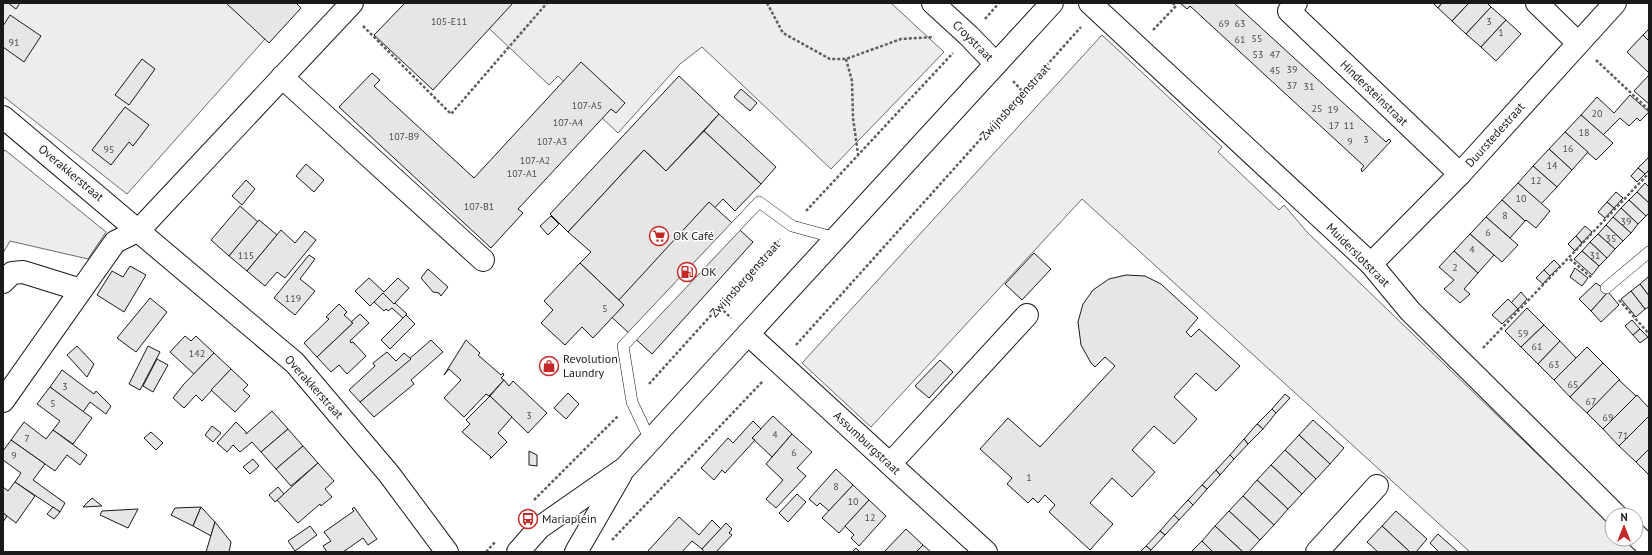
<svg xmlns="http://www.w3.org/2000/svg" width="1652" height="555" viewBox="0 0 1652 555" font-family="'PT Sans',sans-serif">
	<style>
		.built { fill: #ededed; stroke: #6a6a6a }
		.building { fill: #e6e6e6; stroke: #1a1a1a }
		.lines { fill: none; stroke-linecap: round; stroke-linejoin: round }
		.lane-casing { stroke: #1a1a1a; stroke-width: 12 }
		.street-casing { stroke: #1a1a1a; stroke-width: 24 }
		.secondary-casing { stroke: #1a1a1a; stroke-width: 24 }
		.path { stroke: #5f5f5f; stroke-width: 2.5; stroke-dasharray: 3 2; stroke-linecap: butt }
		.lane { stroke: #fff; stroke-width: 11 }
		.street { stroke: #fff; stroke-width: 22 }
		.secondary { stroke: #fff; stroke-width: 22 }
		.labels { text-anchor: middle; stroke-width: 3; stroke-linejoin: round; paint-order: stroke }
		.number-label { font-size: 10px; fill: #4d4d4d }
		.street-label { font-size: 12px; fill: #1a1a1a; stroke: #fff }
		.poi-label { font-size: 12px; fill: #1a1a1a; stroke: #fff; text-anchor: start }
	</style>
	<rect width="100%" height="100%" fill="#fff"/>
	<g class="built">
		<path d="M 3,3 L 297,3 L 127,194 L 3,96 Z"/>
		<path d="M 491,3 L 891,3 L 944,52 L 831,169 L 702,47 L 680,64 L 618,133 L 558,76 L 549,85 L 477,17 Z"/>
		<path d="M 1102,35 L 1222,147 L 1218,152 L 1279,210 L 1284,205 L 1307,232 L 1612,526 L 1612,539 L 1626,539 L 1639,552 L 1470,552 L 1082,199 L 871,427 L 802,363 Z"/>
		<path d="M 5,150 L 106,232 L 88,259 L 10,241 L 3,253 L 3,153 Z"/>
	</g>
	<g class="building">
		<path d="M 8,3 L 20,3 L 16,9 Z"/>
		<path d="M 226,3 L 296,3 L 301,8 L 269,43 Z"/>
		<path d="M 405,3 L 513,3 L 433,90 L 374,35 Z"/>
		<path d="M 1180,3 L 1234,3 L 1386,142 L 1389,139 L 1391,141 L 1362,172 L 1361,169 L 1364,166 L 1190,6 L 1187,9 Z"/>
		<path d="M 1433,3 L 1442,3 L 1438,8 Z"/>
		<path d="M 1442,3 L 1469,3 L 1452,21 L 1438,8 Z"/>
		<path d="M 1469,3 L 1487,3 L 1491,7 L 1466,34 L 1452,21 Z"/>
		<path d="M 1491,7 L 1506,20 L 1481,47 L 1466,34 Z"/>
		<path d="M 10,15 L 41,36 L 24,62 L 3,47 L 3,26 Z"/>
		<path d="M 1506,20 L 1521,34 L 1496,61 L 1481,47 Z"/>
		<path d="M 1649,29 L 1649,41 L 1643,35 Z"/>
		<path d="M 1643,35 L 1649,41 L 1649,73 L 1627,52 Z"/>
		<path d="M 142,59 L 155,69 L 129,105 L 115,95 Z"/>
		<path d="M 581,62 L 625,103 L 616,113 L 611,109 L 518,209 L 523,213 L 491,248 L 339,107 L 372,73 L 380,80 L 374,86 L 474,178 Z"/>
		<path d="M 1649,75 L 1649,104 L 1634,91 Z"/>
		<path d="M 679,76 L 719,114 L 666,171 L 644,150 L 568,232 L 550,214 Z"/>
		<path d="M 741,89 L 757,103 L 750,111 L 734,97 Z"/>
		<path d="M 1630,95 L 1649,112 L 1640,121 L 1637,118 L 1629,126 L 1620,118 L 1603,135 L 1581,115 L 1597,97 L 1614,113 Z"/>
		<path d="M 125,107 L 149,125 L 133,146 L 129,142 L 111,165 L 92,150 Z"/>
		<path d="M 719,114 L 776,167 L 761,184 L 704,131 Z"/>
		<path d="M 1581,115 L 1613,143 L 1596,160 L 1565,132 Z"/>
		<path d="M 704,131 L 761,184 L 735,211 L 723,199 L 624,305 L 580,263 L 591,252 L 568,232 L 644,150 L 666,171 Z"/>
		<path d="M 1565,132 L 1588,152 L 1572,170 L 1549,149 Z"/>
		<path d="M 1549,149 L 1572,170 L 1557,187 L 1533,166 Z"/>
		<path d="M 1649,157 L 1649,170 L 1645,174 L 1638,168 Z"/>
		<path d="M 306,164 L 324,180 L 314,192 L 296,176 Z"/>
		<path d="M 1533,166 L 1557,187 L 1541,204 L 1518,183 Z"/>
		<path d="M 1638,168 L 1645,174 L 1637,182 L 1631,176 Z"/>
		<path d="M 246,180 L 255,189 L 242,205 L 232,196 Z"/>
		<path d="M 1518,183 L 1550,211 L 1536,228 L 1526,220 L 1525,221 L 1502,200 Z"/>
		<path d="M 1645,183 L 1649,187 L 1649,203 L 1637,192 Z"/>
		<path d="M 1616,192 L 1623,198 L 1614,208 L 1607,202 Z"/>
		<path d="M 1637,192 L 1649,203 L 1649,213 L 1646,216 L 1629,200 Z"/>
		<path d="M 1502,200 L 1525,221 L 1510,238 L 1486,217 Z"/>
		<path d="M 1629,200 L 1646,216 L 1638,224 L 1621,208 Z"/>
		<path d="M 709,202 L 753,242 L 652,354 L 607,313 Z"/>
		<path d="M 1607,202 L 1614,208 L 1605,218 L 1598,212 Z"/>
		<path d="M 240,206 L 258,222 L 229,256 L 211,240 Z"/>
		<path d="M 1621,208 L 1638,224 L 1631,233 L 1613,217 Z"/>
		<path d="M 551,216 L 559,224 L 548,235 L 540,226 Z"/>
		<path d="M 1486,217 L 1518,245 L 1502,262 L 1470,234 Z"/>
		<path d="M 1613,217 L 1631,233 L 1623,241 L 1606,225 Z"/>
		<path d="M 259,220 L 277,235 L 247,271 L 229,256 Z"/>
		<path d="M 1606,225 L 1623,241 L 1615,249 L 1598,234 Z"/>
		<path d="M 1585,226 L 1592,232 L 1582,243 L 1576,236 Z"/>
		<path d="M 281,230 L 295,243 L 305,231 L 316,240 L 285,278 L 277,272 L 265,286 L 247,271 Z"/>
		<path d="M 1470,234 L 1494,255 L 1478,273 L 1454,251 Z"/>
		<path d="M 1598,234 L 1615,249 L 1607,258 L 1590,242 Z"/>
		<path d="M 1576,236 L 1582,243 L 1575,251 L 1568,244 Z"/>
		<path d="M 1590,242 L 1607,258 L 1599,266 L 1582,251 Z"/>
		<path d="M 1454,251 L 1478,273 L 1464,289 L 1470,294 L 1460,303 L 1444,289 L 1454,280 L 1439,267 Z"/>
		<path d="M 1582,251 L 1599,266 L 1592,275 L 1574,259 Z"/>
		<path d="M 1034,253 L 1051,269 L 1022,300 L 1005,284 Z"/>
		<path d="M 309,255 L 315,259 L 300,279 L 315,291 L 295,315 L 274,298 Z"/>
		<path d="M 1554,260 L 1560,266 L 1550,276 L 1544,270 Z"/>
		<path d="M 580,263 L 624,305 L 593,338 L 582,327 L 565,345 L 541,323 L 553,310 L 544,301 Z"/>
		<path d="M 130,266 L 146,275 L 124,312 L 97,295 L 112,271 L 123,277 Z"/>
		<path d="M 1575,268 L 1588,278 L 1582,286 L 1570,277 Z"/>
		<path d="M 428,269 L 448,287 L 441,296 L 439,293 L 433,292 L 421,278 Z"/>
		<path d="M 1544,270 L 1550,276 L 1543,284 L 1536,278 Z"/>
		<path d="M 1126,275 L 1145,276 L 1161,284 L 1198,318 L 1186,332 L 1191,337 L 1199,329 L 1240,366 L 1216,391 L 1196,373 L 1174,397 L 1197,419 L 1174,444 L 1154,426 L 1132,450 L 1155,472 L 1132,497 L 1112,478 L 1090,503 L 1113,524 L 1090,550 L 1049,512 L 1055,505 L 1045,495 L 1038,503 L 1033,498 L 1028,503 L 1007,484 L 1012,478 L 980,449 L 1008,418 L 1040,447 L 1115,366 L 1105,357 L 1095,367 L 1091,363 L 1081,345 L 1078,322 L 1083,304 L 1093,290 L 1109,279 Z"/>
		<path d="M 1648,277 L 1649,278 L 1649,296 L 1640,284 Z"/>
		<path d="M 369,278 L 384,292 L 398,278 L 409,288 L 394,304 L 383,293 L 370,306 L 355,291 Z"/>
		<path d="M 1596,283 L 1608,292 L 1591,311 L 1579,299 Z"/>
		<path d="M 1640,284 L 1649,296 L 1649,307 L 1645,309 L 1631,291 Z"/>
		<path d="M 1631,291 L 1645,309 L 1636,317 L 1621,299 Z"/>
		<path d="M 1521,292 L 1527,299 L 1518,309 L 1511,303 Z"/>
		<path d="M 1608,292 L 1619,305 L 1601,322 L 1591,311 Z"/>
		<path d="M 383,293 L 394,304 L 395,303 L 407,314 L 403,318 L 392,308 L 388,311 L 386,309 L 384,311 L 374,302 Z"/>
		<path d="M 150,298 L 167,312 L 136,352 L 117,338 Z"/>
		<path d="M 1508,299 L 1518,309 L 1502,324 L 1492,315 Z"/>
		<path d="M 339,304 L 347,312 L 344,315 L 353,323 L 317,357 L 304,343 L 329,319 L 326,317 Z"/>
		<path d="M 1527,308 L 1544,325 L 1521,347 L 1505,331 Z"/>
		<path d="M 360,314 L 369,323 L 350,341 L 351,343 L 353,342 L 366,356 L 347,374 L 339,365 L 331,372 L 317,357 L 353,323 L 351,322 Z"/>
		<path d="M 406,315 L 415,324 L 390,349 L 381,340 Z"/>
		<path d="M 1632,320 L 1640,329 L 1633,335 L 1625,326 Z"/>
		<path d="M 1544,325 L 1560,341 L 1538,364 L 1521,347 Z"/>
		<path d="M 1640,329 L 1648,337 L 1640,343 L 1633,335 Z"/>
		<path d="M 185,336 L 191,341 L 196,336 L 214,353 L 194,374 L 170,352 Z"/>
		<path d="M 431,340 L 443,352 L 411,380 L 414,384 L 374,417 L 360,402 Z"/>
		<path d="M 466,340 L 480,353 L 478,355 L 501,375 L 503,373 L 504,375 L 501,378 L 504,380 L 489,396 L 486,394 L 464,417 L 444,398 L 461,380 L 449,369 L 444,375 Z"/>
		<path d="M 1560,341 L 1576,358 L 1554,380 L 1538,364 Z"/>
		<path d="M 77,346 L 94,364 L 87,377 L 67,355 Z"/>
		<path d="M 148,346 L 160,352 L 140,390 L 129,384 Z"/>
		<path d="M 1587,347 L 1603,363 L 1570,397 L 1554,380 Z"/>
		<path d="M 387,352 L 396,361 L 404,353 L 411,359 L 360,402 L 349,390 L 375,366 L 373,363 Z"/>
		<path d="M 214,353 L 231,369 L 202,401 L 196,395 L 184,408 L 173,398 L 184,384 Z"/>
		<path d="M 157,359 L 168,365 L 153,392 L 143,386 Z"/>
		<path d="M 940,360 L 953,372 L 929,398 L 915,386 Z"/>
		<path d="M 1603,363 L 1620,380 L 1587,413 L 1570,397 Z"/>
		<path d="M 231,369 L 248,385 L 243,390 L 250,396 L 235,412 L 211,390 Z"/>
		<path d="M 62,370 L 94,394 L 96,391 L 111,406 L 106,414 L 90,402 L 83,412 L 50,387 Z"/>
		<path d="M 504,380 L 509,386 L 513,381 L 547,413 L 528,433 L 490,396 Z"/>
		<path d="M 1619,380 L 1636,396 L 1603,429 L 1587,413 Z"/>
		<path d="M 50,387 L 92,418 L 73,444 L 53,430 L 60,421 L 37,404 Z"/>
		<path d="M 568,393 L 579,404 L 566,419 L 554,408 Z"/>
		<path d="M 1285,394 L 1290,398 L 1276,413 L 1272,409 Z"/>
		<path d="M 1637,395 L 1649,408 L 1649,416 L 1619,446 L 1603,429 Z"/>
		<path d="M 490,396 L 512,417 L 498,433 L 507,442 L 490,459 L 491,457 L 462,432 L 470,424 L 466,420 Z"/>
		<path d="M 1272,409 L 1276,413 L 1263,429 L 1257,424 Z"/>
		<path d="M 272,411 L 288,429 L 261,452 L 252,442 L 240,452 L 233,445 L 227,452 L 217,443 L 236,422 L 246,432 L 246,434 Z"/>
		<path d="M 773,416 L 792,434 L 772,457 L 752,438 Z"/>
		<path d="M 1649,416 L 1649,449 L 1636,462 L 1619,446 Z"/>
		<path d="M 1313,420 L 1344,448 L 1330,464 L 1299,435 Z"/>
		<path d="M 753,421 L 761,429 L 752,438 L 755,440 L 725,473 L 722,470 L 714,480 L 701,468 L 728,438 L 733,443 Z"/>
		<path d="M 24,422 L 46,439 L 53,430 L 87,455 L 80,465 L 67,455 L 55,471 L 11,440 Z"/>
		<path d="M 1257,424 L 1263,429 L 1248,444 L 1244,439 Z"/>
		<path d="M 212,426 L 221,433 L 213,442 L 205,435 Z"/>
		<path d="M 288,429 L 303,446 L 276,469 L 261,452 Z"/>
		<path d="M 151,432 L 163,443 L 156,450 L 144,438 Z"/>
		<path d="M 792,434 L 812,452 L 797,468 L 806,476 L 776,508 L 766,499 L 783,480 L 766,464 Z"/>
		<path d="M 1299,435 L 1330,464 L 1316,479 L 1285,450 Z"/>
		<path d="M 1244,439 L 1248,444 L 1234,459 L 1230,455 Z"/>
		<path d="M 11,440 L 45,464 L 33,480 L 65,503 L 60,512 L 15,482 L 21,473 L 3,460 L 3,451 Z"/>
		<path d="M 303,446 L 318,463 L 291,486 L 276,469 Z"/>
		<path d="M 1649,449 L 1649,475 L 1636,462 Z"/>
		<path d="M 1285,450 L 1316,479 L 1302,494 L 1271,465 Z"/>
		<path d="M 529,451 L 537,455 L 537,466 L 529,465 Z"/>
		<path d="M 1230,455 L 1234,459 L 1220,475 L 1216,470 Z"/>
		<path d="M 253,459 L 259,466 L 250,474 L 243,467 Z"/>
		<path d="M 318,463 L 334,481 L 325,489 L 332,497 L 321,506 L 320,504 L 298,523 L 277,500 Z"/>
		<path d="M 1271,465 L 1302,494 L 1288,509 L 1257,480 Z"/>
		<path d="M 836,469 L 853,485 L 829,511 L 820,503 L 817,506 L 809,499 Z"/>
		<path d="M 1216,470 L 1220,475 L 1207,489 L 1202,485 Z"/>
		<path d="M 1257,480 L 1288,509 L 1274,525 L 1243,496 Z"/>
		<path d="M 15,482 L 35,496 L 16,523 L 3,513 L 3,487 L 8,491 Z"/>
		<path d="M 853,485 L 869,500 L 839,533 L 822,518 Z"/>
		<path d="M 1202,485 L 1207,489 L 1193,505 L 1188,500 Z"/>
		<path d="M 278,487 L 284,494 L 275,502 L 269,495 Z"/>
		<path d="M 797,494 L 806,502 L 788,522 L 779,513 Z"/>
		<path d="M 1243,496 L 1274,525 L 1260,540 L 1229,511 Z"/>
		<path d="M 92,498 L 102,506 L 83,507 Z"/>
		<path d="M 869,500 L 886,516 L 859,546 L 851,538 L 854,535 L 845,526 Z"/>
		<path d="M 1188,500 L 1193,505 L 1179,520 L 1174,515 Z"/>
		<path d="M 53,507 L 60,512 L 54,519 L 47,514 Z"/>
		<path d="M 201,507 L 193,526 L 171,515 L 175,508 Z"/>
		<path d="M 201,507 L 215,522 L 211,536 L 193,526 Z"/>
		<path d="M 354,507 L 377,539 L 368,545 L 363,538 L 343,552 L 327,552 L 323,546 L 331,541 L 324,532 L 354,511 L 352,509 Z"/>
		<path d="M 138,509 L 128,528 L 100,515 L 102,511 Z"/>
		<path d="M 1229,511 L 1260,540 L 1249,552 L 1243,552 L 1215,526 Z"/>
		<path d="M 1396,511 L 1427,539 L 1416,552 L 1410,552 L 1382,526 Z"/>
		<path d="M 3,513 L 7,516 L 3,522 Z"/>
		<path d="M 1174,515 L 1179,520 L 1165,535 L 1160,531 Z"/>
		<path d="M 679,517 L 699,535 L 712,520 L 721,529 L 702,549 L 692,541 L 682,552 L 647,552 Z"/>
		<path d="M 215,522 L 231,542 L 229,552 L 206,552 Z"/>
		<path d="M 726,523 L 732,529 L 729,533 L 732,535 L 716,552 L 704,552 L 702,549 Z"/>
		<path d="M 310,526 L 317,535 L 295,551 L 288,541 Z"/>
		<path d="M 1215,526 L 1243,552 L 1213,552 L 1202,541 Z"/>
		<path d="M 1382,526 L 1410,552 L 1378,552 L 1367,542 Z"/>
		<path d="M 906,529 L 923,545 L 916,552 L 884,552 Z"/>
		<path d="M 1160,531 L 1165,535 L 1151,550 L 1146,546 Z"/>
		<path d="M 1438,534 L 1458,552 L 1439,552 L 1430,543 Z"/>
		<path d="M 1202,541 L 1213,552 L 1191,552 Z"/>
		<path d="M 923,545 L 931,552 L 916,552 Z"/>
		<path d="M 1146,546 L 1151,550 L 1149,552 L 1140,552 Z"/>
		<path d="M 856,548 L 860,552 L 852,552 Z"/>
	</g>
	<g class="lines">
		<g class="lane-casing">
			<g id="lane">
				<path d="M 1606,288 L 1649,252"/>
				<path d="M 650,440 L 632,402 L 623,346 L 759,202 L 792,226 L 836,238"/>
			</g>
		</g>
		<g class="street-casing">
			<g id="street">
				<path d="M 933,3 L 969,36 L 996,64"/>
				<path d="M 1090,3 L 1371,264 L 1410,311 L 1616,515"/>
				<path d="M 1296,3 L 1289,11 L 1460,174"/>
				<path d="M 1537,3 L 1578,43"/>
				<path d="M 282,77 L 483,260"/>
				<path d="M 3,117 L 295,363 L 389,474 L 447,552"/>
				<path d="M 1371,264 L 1460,174 L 1615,3"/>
				<path d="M 3,282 L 12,273 L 23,272 L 81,290"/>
				<path d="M 748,334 L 986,552"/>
				<path d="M 3,401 L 115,242 L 139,230 L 352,3"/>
				<path d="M 890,464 L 1027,315"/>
				<path d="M 1636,535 L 1649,548"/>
				<path d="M 1317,552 L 1377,486"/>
			</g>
		</g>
		<g class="secondary-casing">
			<g id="secondary">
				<path d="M 518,552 L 539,528 L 625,468 L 1052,3"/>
				<path d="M 576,552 L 621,474"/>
			</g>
		</g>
		<g class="path">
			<path d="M 767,3 L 783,33 L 830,59 L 846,59 L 901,39 L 934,37"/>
			<path d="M 985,19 L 999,3"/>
			<path d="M 363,26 L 451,114 L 547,3"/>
			<path d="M 1153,30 L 1176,6 L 1173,3"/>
			<path d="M 846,59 L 852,81 L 853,118 L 858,154"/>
			<path d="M 1596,60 L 1649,110"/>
			<path d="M 1013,81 L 1023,92"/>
			<path d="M 806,211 L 953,53"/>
			<path d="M 1570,259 L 1592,278"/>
			<path d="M 1619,300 L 1649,334"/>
			<path d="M 720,307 L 731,318"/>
			<path d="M 796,345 L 1081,27"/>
			<path d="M 1483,348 L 1649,173"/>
			<path d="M 649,384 L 780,239"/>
			<path d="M 534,500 L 618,416"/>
			<path d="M 612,540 L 763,381"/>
			<path d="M 486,552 L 495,542"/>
		</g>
		<use href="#lane" class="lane"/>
		<use href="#street" class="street"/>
		<use href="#secondary" class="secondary"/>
	</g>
	<defs>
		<g id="supermarket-ring" transform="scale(1)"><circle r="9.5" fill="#fff" stroke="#c62828" stroke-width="1.5"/><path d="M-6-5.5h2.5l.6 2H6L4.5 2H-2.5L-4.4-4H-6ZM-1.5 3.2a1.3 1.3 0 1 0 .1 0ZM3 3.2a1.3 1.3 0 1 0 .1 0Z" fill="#c62828"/></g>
		<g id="fuel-ring" transform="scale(1)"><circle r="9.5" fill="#fff" stroke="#c62828" stroke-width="1.5"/><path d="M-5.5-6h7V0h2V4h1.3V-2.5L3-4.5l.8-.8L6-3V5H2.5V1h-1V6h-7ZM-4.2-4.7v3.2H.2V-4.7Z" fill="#c62828"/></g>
		<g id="shop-ring" transform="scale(1)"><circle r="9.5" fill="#fff" stroke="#c62828" stroke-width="1.5"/><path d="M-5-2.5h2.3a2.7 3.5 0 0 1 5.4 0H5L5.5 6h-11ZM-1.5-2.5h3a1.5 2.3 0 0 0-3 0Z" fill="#c62828"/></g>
		<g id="bus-ring" transform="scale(1)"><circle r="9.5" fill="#fff" stroke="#c62828" stroke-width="1.5"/><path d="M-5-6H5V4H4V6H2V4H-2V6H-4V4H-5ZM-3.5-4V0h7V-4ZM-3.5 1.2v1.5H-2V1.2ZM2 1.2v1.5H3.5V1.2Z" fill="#c62828"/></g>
	</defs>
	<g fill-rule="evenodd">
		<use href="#supermarket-ring" x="659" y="236"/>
		<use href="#fuel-ring" x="687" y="272"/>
		<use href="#shop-ring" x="549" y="366"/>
		<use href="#bus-ring" x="528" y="519"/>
	</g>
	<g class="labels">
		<g class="number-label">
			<text x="449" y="25">105-E11</text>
			<text x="1489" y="25">3</text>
			<text x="1224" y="27">69</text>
			<text x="1240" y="27">63</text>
			<text x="1501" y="36">1</text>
			<text x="1257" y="42">55</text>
			<text x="1240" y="43">61</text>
			<text x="14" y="46">91</text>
			<text x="1258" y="58">53</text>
			<text x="1275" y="58">47</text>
			<text x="1292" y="73">39</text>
			<text x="1275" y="74">45</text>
			<text x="1292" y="89">37</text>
			<text x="1309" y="90">31</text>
			<text x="587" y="109">107-A5</text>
			<text x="1317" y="112">25</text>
			<text x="1333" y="113">19</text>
			<text x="1597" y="117">20</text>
			<text x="568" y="126">107-A4</text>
			<text x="1334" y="129">17</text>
			<text x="1349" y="129">11</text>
			<text x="1584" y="136">18</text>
			<text x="404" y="140">107-B9</text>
			<text x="1366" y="143">3</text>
			<text x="552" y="145">107-A3</text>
			<text x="1350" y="145">9</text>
			<text x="1568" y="152">16</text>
			<text x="109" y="153">95</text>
			<text x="535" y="164">107-A2</text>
			<text x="1552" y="169">14</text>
			<text x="522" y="177">107-A1</text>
			<text x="1536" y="184">12</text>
			<text x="1521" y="202">10</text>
			<text x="479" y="210">107-B1</text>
			<text x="1505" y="219">8</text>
			<text x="1626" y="225">39</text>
			<text x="1488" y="236">6</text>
			<text x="1611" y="242">35</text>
			<text x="1472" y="253">4</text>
			<text x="246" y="259">115</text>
			<text x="1595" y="259">31</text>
			<text x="1455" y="271">2</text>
			<text x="293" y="302">119</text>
			<text x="605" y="312">5</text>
			<text x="1523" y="337">59</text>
			<text x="1537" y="350">61</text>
			<text x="197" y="357">142</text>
			<text x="1554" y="368">63</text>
			<text x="1573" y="388">65</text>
			<text x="65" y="390">3</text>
			<text x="1591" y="405">67</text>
			<text x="53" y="407">5</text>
			<text x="529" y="419">3</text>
			<text x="1608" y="421">69</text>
			<text x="775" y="438">4</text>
			<text x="1623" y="439">71</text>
			<text x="27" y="442">7</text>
			<text x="794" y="456">6</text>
			<text x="14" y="459">9</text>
			<text x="1029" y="481">1</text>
			<text x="836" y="490">8</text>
			<text x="853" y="505">10</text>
			<text x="870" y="521">12</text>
		</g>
		<g class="street-label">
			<text transform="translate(973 41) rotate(45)" y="4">Croystraat</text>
			<text transform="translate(1374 93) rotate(44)" y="4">Hindersteinstraat</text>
			<text transform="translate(1015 102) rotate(-48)" y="4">Zwijnsbergenstraat</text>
			<text transform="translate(1495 135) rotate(-48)" y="4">Duurstedestraat</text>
			<text transform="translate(71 173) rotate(40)" y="4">Overakkerstraat</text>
			<text transform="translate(1358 255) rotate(45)" y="4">Muiderslotstraat</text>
			<text transform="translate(745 279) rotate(-48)" y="4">Zwijnsbergenstraat</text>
			<text transform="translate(314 387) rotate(48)" y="4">Overakkerstraat</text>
			<text transform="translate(867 443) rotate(43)" y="4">Assumburgstraat</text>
		</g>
		<g class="poi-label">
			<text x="673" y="240">OK Café</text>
			<text x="701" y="276">OK</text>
			<text x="563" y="363">Revolution<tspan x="563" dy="14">Laundry</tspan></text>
			<text x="542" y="523">Mariaplein</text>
		</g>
	</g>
	<rect width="1652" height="555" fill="none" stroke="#1a1a1a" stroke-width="8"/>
	<g transform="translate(1624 527)"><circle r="19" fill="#ffffff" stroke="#a3a3a3"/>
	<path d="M0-3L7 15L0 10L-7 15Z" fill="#c62828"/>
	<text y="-6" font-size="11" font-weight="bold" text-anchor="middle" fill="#1a1a1a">N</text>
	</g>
</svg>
